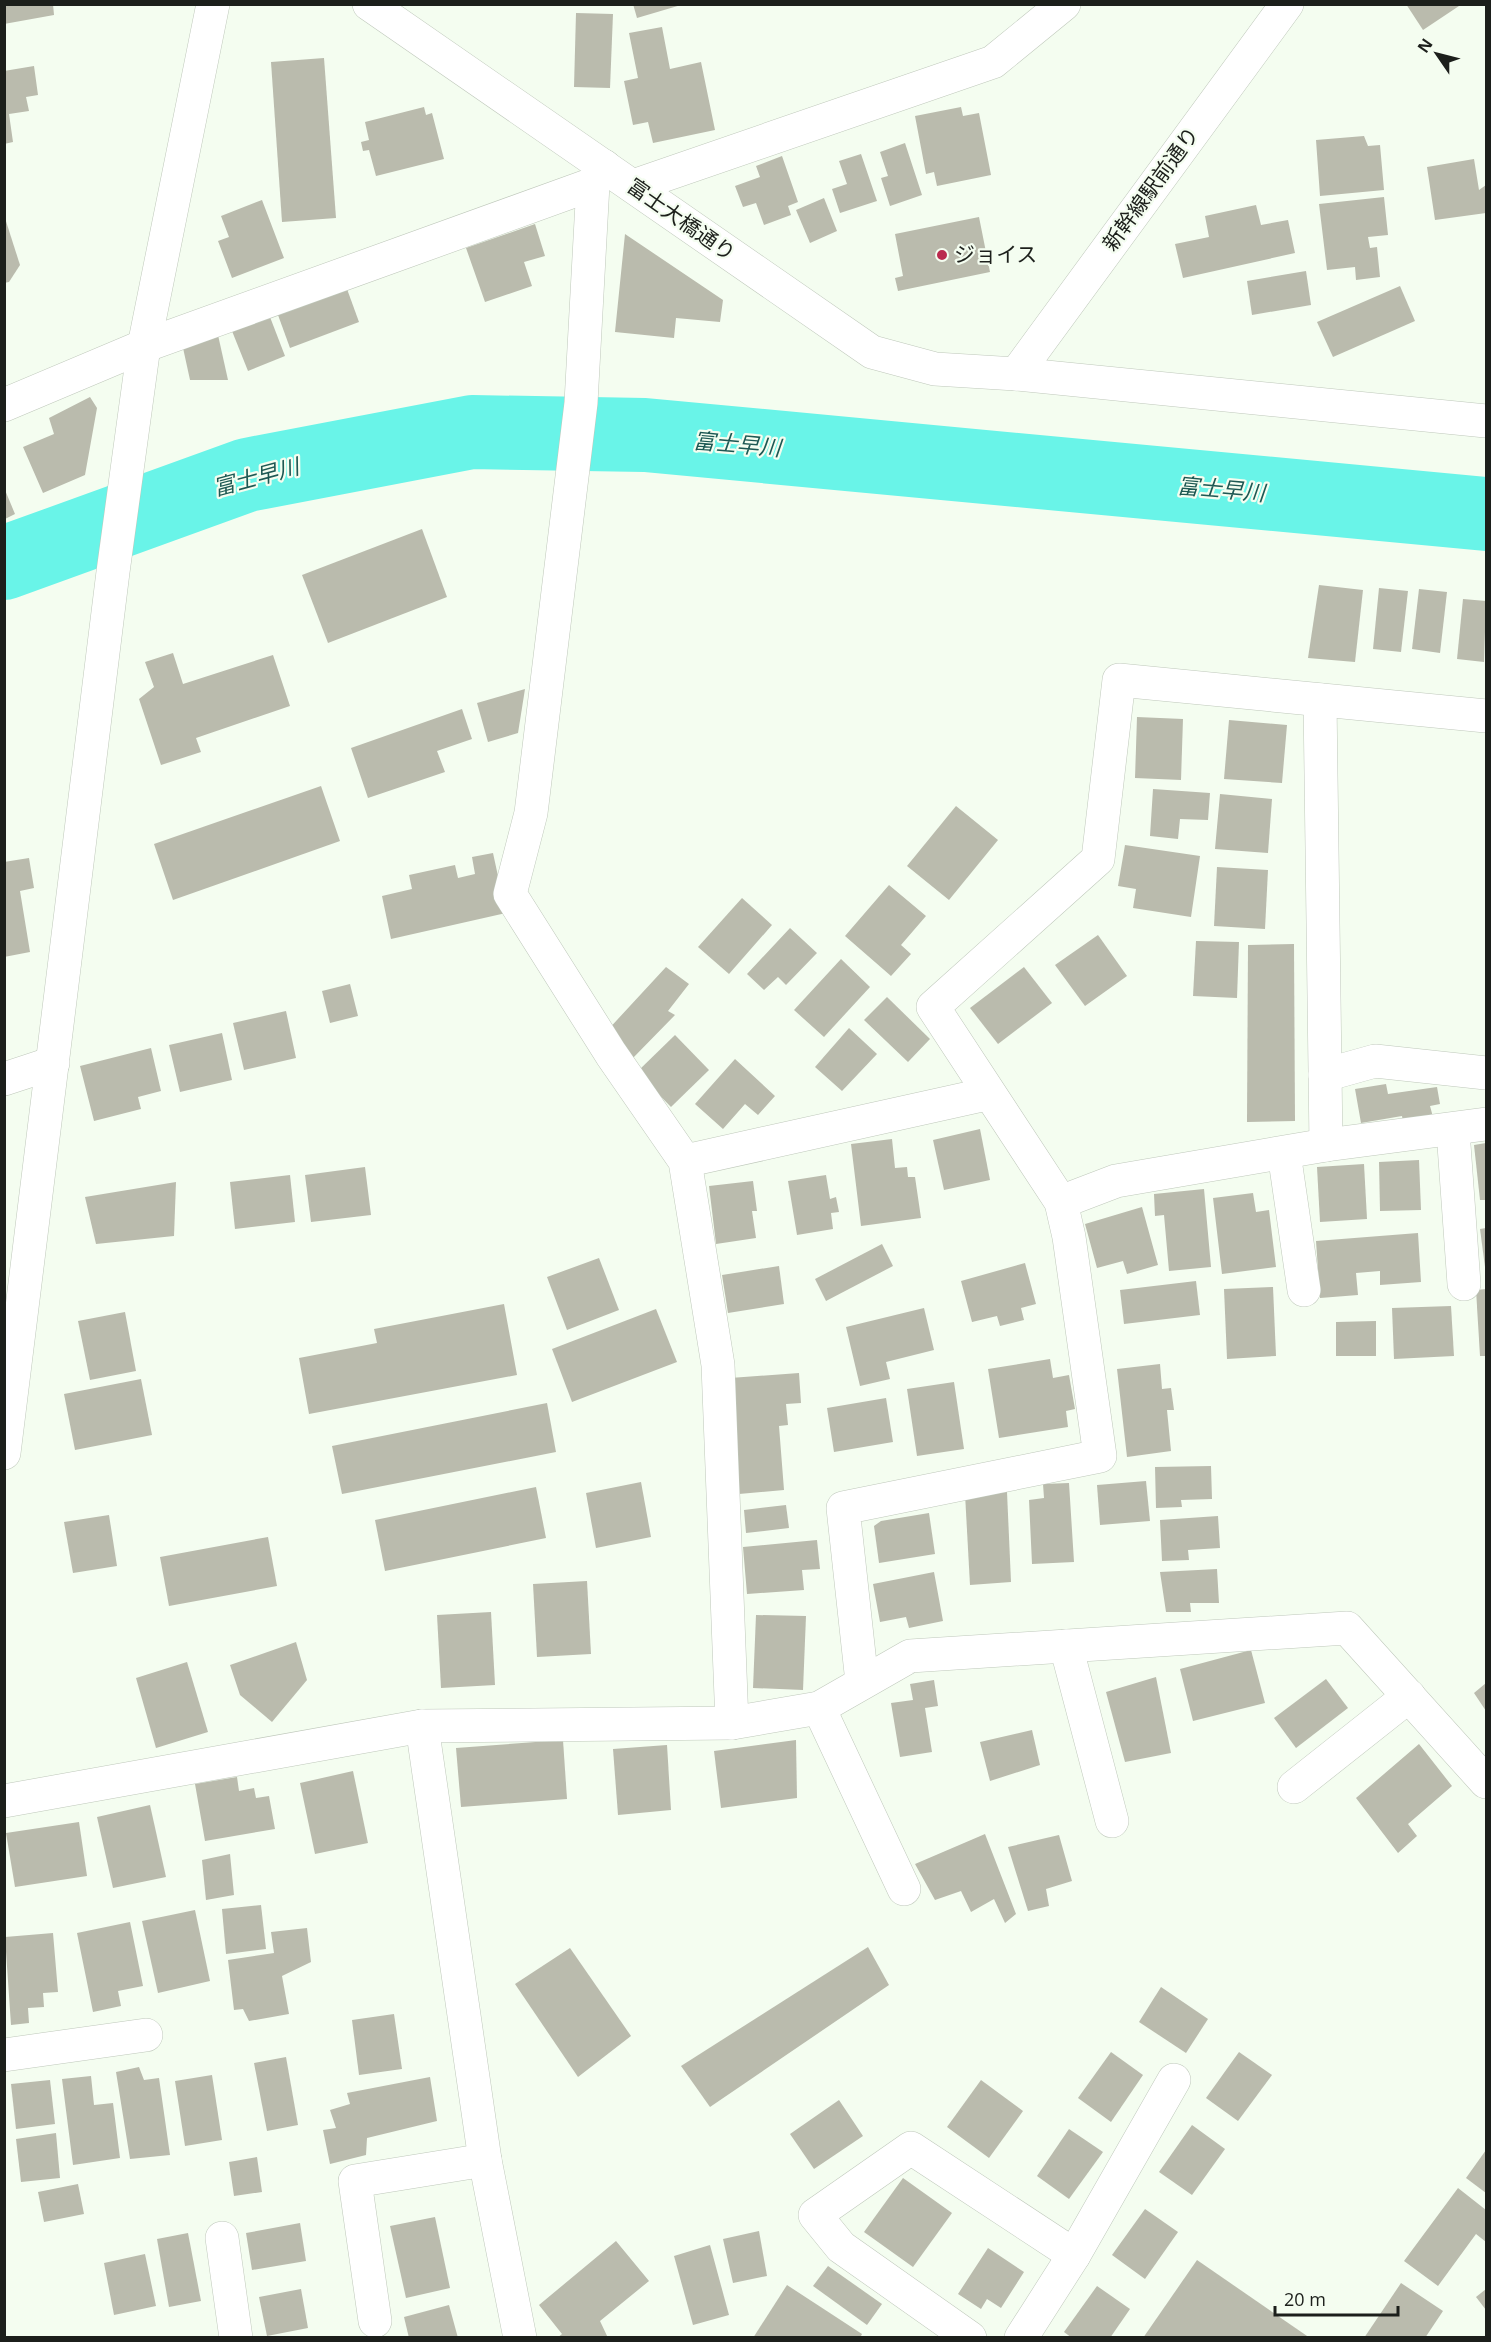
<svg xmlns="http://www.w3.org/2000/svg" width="1491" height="2342" viewBox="0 0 1491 2342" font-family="'Open Sans','Noto Sans JP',sans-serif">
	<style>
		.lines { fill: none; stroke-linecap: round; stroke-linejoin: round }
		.river { stroke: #69f4e8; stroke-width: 74 }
		.building { fill: #babbad }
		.minor-casing { stroke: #bfc8bb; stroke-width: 34 }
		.minor { stroke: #fff; stroke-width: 33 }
		.poi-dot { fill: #ba2a4e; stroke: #f4fdf0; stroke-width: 2 }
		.labels { text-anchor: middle; stroke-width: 4.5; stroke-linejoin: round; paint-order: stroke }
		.street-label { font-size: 21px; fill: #1c1f1b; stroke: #f4fdf0 }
		.poi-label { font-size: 21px; fill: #1c1f1b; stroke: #f4fdf0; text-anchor: start }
		.water-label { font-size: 22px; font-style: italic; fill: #1d5853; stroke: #f4fdf0 }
	</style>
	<rect width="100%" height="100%" fill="#f4fdf0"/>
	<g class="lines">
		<path class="river" d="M 4,563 L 247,475 L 472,432 L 645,435 L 1486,514"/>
	</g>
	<g class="building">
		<path d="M 4,4 L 53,4 L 54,15 L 4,24 Z"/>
		<path d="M 633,4 L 681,4 L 681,5 L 637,18 Z"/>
		<path d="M 1406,4 L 1462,4 L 1423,30 Z"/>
		<path d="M 576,13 L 613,14 L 610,88 L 574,87 Z"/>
		<path d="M 662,27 L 670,69 L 701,62 L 715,130 L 653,143 L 648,122 L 633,125 L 624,81 L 638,78 L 629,33 Z"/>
		<path d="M 324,58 L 336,218 L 282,222 L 271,62 Z"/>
		<path d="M 34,66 L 38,95 L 26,97 L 29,111 L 9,114 L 13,142 L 4,144 L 4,71 Z"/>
		<path d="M 424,107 L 426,115 L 432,113 L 444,159 L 376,176 L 369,150 L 363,151 L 361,142 L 369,140 L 365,122 Z"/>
		<path d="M 961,107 L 963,116 L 979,113 L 991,175 L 937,186 L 934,172 L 926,174 L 915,116 Z"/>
		<path d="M 1364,136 L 1368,146 L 1380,145 L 1384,190 L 1320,196 L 1316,140 Z"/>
		<path d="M 905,143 L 922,195 L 890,206 L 881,178 L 888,176 L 880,152 Z"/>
		<path d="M 861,154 L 877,201 L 840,213 L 832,189 L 847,184 L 839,161 Z"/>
		<path d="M 782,156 L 798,202 L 788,206 L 791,215 L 764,225 L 756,203 L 743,207 L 735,186 L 760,177 L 756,166 Z"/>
		<path d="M 1474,159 L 1479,190 L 1486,185 L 1486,213 L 1435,220 L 1427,167 Z"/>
		<path d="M 1384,197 L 1388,235 L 1368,237 L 1370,248 L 1377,247 L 1380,277 L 1356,280 L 1355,267 L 1327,270 L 1319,204 Z"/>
		<path d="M 824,198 L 837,231 L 810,243 L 796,210 Z"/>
		<path d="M 262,200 L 284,258 L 232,278 L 218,241 L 229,237 L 221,216 Z"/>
		<path d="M 1256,205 L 1261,225 L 1288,220 L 1295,253 L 1183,278 L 1175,244 L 1209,237 L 1205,216 Z"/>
		<path d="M 4,215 L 20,265 L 9,282 L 4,283 Z"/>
		<path d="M 979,217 L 990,272 L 898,291 L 895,278 L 903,276 L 895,234 Z"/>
		<path d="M 535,224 L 545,256 L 524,262 L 532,286 L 485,302 L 466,248 Z"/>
		<path d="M 625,234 L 723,300 L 720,322 L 676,318 L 674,338 L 615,332 Z"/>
		<path d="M 1306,271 L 1311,305 L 1252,315 L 1247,281 Z"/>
		<path d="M 1400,286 L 1415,321 L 1333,357 L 1317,322 Z"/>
		<path d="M 347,289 L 359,322 L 290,348 L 278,315 Z"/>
		<path d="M 270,317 L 285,356 L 248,371 L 232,331 Z"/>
		<path d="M 218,335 L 228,380 L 190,380 L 183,348 Z"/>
		<path d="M 90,397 L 97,408 L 85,475 L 43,493 L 23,447 L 54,434 L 49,418 Z"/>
		<path d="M 5,490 L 15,514 L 5,519 Z"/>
		<path d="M 422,529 L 447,597 L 328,643 L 302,575 Z"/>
		<path d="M 1319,585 L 1363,590 L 1355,662 L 1308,658 Z"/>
		<path d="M 1379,588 L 1408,591 L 1401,652 L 1373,649 Z"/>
		<path d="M 1419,589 L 1447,592 L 1440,653 L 1412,649 Z"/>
		<path d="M 1463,599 L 1486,601 L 1484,662 L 1457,659 Z"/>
		<path d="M 173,653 L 183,684 L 273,655 L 290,706 L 196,738 L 201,752 L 161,765 L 139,699 L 154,687 L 145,662 Z"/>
		<path d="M 525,689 L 518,733 L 488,742 L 477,703 Z"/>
		<path d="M 462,709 L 472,739 L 437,751 L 445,772 L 368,798 L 351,748 Z"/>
		<path d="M 1137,717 L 1183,719 L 1181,780 L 1135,778 Z"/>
		<path d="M 1229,720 L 1287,725 L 1282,783 L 1224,779 Z"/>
		<path d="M 321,786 L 340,841 L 173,900 L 154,844 Z"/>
		<path d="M 1153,789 L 1210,793 L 1208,820 L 1180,819 L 1178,839 L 1150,836 Z"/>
		<path d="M 1220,794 L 1272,799 L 1268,853 L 1215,849 Z"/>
		<path d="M 956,806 L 998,840 L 949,900 L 907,866 Z"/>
		<path d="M 1125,845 L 1200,856 L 1191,917 L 1133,908 L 1136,889 L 1118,886 Z"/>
		<path d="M 493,853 L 506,913 L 391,939 L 382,896 L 412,889 L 409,875 L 455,865 L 458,878 L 475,874 L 472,857 Z"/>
		<path d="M 29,858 L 34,888 L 20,891 L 30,952 L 4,957 L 4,862 Z"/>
		<path d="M 1217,867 L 1268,870 L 1265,929 L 1214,926 Z"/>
		<path d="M 889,885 L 926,916 L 901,945 L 911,954 L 891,976 L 845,936 Z"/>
		<path d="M 742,898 L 772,925 L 729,974 L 698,947 Z"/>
		<path d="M 790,928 L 817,953 L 786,985 L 778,977 L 764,990 L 747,974 Z"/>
		<path d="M 1098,935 L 1127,976 L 1085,1006 L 1055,965 Z"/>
		<path d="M 1196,941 L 1239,942 L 1237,998 L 1193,996 Z"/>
		<path d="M 1294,944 L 1295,1121 L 1247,1122 L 1248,945 Z"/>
		<path d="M 841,959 L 870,987 L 824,1037 L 794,1010 Z"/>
		<path d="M 666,967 L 689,984 L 668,1011 L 675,1015 L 632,1059 L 605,1033 Z"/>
		<path d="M 1024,967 L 1052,1003 L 998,1044 L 970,1008 Z"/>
		<path d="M 350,984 L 358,1016 L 330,1023 L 322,991 Z"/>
		<path d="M 887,997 L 930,1039 L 908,1062 L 864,1020 Z"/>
		<path d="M 286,1011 L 296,1058 L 244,1070 L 233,1023 Z"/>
		<path d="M 849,1028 L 877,1054 L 842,1091 L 815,1067 Z"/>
		<path d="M 222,1033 L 232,1080 L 180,1092 L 169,1045 Z"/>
		<path d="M 675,1035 L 709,1070 L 671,1107 L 637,1072 Z"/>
		<path d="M 151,1048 L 161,1091 L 138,1097 L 141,1109 L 94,1121 L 80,1066 Z"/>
		<path d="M 735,1059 L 775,1096 L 758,1115 L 745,1104 L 723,1129 L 695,1104 Z"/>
		<path d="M 1386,1084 L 1388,1094 L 1437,1087 L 1440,1104 L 1430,1106 L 1433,1117 L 1403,1122 L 1402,1116 L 1361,1123 L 1355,1089 Z"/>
		<path d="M 980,1129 L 990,1180 L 944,1190 L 933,1140 Z"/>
		<path d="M 892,1139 L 895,1168 L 907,1167 L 908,1177 L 915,1177 L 921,1218 L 861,1226 L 851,1144 Z"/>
		<path d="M 1486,1143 L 1486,1200 L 1480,1200 L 1474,1145 Z"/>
		<path d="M 1419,1160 L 1421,1210 L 1380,1211 L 1379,1162 Z"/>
		<path d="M 1364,1164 L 1367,1219 L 1320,1222 L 1317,1167 Z"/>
		<path d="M 365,1167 L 371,1215 L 311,1222 L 305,1175 Z"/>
		<path d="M 290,1175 L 295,1222 L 235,1229 L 230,1182 Z"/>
		<path d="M 826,1175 L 830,1199 L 836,1197 L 839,1212 L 831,1213 L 833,1229 L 797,1235 L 788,1181 Z"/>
		<path d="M 753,1181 L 757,1211 L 752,1211 L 756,1238 L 716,1244 L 709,1186 Z"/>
		<path d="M 176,1182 L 174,1236 L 96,1244 L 85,1197 Z"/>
		<path d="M 1204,1189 L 1211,1267 L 1169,1271 L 1164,1215 L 1155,1216 L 1154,1194 Z"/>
		<path d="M 1253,1193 L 1256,1212 L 1269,1210 L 1276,1267 L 1222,1274 L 1213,1198 Z"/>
		<path d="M 1142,1207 L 1158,1265 L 1127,1274 L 1123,1261 L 1097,1268 L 1085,1224 Z"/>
		<path d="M 1486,1228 L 1486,1267 L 1485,1267 L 1480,1229 Z"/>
		<path d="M 1418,1233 L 1421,1282 L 1380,1285 L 1380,1271 L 1356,1273 L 1358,1295 L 1320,1298 L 1316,1241 Z"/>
		<path d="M 882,1244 L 893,1266 L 826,1301 L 815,1279 Z"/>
		<path d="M 599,1258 L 619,1310 L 567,1330 L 547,1277 Z"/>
		<path d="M 1025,1263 L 1036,1304 L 1021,1308 L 1024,1320 L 1000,1326 L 997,1316 L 972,1322 L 961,1281 Z"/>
		<path d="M 779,1266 L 784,1304 L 728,1313 L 722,1275 Z"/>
		<path d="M 1196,1281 L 1200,1315 L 1124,1324 L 1120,1290 Z"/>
		<path d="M 1273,1287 L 1276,1356 L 1227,1359 L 1224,1289 Z"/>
		<path d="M 1486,1289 L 1486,1356 L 1480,1356 L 1476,1290 Z"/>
		<path d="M 504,1304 L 517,1375 L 309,1414 L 299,1358 L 377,1343 L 374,1329 Z"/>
		<path d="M 1451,1306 L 1454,1356 L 1394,1359 L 1392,1308 Z"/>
		<path d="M 924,1308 L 934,1350 L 886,1362 L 890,1379 L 860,1386 L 846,1327 Z"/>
		<path d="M 656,1309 L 677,1362 L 572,1402 L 552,1349 Z"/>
		<path d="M 125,1312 L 136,1371 L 90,1380 L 78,1321 Z"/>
		<path d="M 1376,1321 L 1376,1356 L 1336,1356 L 1336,1322 Z"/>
		<path d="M 1050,1359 L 1053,1378 L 1069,1375 L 1075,1409 L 1066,1411 L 1068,1427 L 999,1438 L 988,1369 Z"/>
		<path d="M 1160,1364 L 1162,1389 L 1171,1388 L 1174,1410 L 1167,1410 L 1171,1451 L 1127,1457 L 1117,1369 Z"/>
		<path d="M 799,1373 L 801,1403 L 786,1404 L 788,1425 L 779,1426 L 784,1490 L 739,1494 L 730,1378 Z"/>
		<path d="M 141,1379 L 152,1435 L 75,1450 L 64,1394 Z"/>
		<path d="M 954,1382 L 964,1449 L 917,1456 L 907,1389 Z"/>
		<path d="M 886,1398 L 893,1442 L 834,1452 L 827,1408 Z"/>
		<path d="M 547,1403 L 556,1452 L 342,1494 L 332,1446 Z"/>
		<path d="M 1211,1466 L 1212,1499 L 1181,1500 L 1182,1507 L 1156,1508 L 1155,1467 Z"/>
		<path d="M 1146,1481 L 1150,1521 L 1100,1525 L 1097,1485 Z"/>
		<path d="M 641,1482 L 651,1537 L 596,1548 L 586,1493 Z"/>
		<path d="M 1069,1483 L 1074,1562 L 1032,1564 L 1029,1500 L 1044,1498 L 1043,1484 Z"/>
		<path d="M 536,1487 L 546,1538 L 385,1571 L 375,1520 Z"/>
		<path d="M 1007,1492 L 1011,1582 L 970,1585 L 965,1494 Z"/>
		<path d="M 786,1505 L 789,1528 L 746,1533 L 744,1510 Z"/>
		<path d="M 929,1513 L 935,1554 L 879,1563 L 874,1526 L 881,1521 Z"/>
		<path d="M 109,1515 L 117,1566 L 73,1573 L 64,1522 Z"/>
		<path d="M 1218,1516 L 1220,1548 L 1188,1550 L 1189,1560 L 1162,1561 L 1160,1520 Z"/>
		<path d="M 268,1537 L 277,1586 L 169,1606 L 160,1557 Z"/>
		<path d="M 817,1540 L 820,1569 L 802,1570 L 804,1590 L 747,1594 L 743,1547 Z"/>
		<path d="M 1217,1569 L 1219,1603 L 1190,1603 L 1191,1612 L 1166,1612 L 1160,1572 Z"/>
		<path d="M 934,1572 L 943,1621 L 909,1628 L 906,1617 L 880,1622 L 873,1584 Z"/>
		<path d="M 587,1581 L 591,1654 L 537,1657 L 533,1584 Z"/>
		<path d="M 491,1612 L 495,1685 L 441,1688 L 437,1615 Z"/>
		<path d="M 756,1615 L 806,1616 L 803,1690 L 753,1688 Z"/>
		<path d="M 296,1642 L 307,1680 L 272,1722 L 240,1695 L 230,1665 Z"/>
		<path d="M 1251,1650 L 1265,1703 L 1193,1721 L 1180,1669 Z"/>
		<path d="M 187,1662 L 208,1732 L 156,1748 L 136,1678 Z"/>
		<path d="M 1156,1677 L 1171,1753 L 1125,1762 L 1106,1692 Z"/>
		<path d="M 1326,1679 L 1348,1708 L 1296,1748 L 1274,1718 Z"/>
		<path d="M 934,1680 L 938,1706 L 925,1708 L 932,1752 L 900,1757 L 891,1703 L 913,1700 L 910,1684 Z"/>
		<path d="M 1486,1683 L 1486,1711 L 1474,1693 Z"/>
		<path d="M 1032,1730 L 1040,1765 L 990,1781 L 980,1742 Z"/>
		<path d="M 563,1740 L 567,1799 L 461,1807 L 456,1748 Z"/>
		<path d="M 796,1740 L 797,1798 L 721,1808 L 714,1751 Z"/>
		<path d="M 1419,1744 L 1452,1786 L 1408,1824 L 1417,1836 L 1398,1853 L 1356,1798 Z"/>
		<path d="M 667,1745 L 671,1810 L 618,1815 L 613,1749 Z"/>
		<path d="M 353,1771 L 368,1843 L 315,1854 L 300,1783 Z"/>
		<path d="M 237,1777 L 239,1791 L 254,1788 L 256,1798 L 269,1796 L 275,1829 L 205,1841 L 195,1784 Z"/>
		<path d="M 150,1805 L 166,1877 L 113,1888 L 97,1817 Z"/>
		<path d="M 79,1822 L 87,1876 L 15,1887 L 6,1833 Z"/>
		<path d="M 985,1834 L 1016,1914 L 1005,1923 L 994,1899 L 971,1912 L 961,1891 L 935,1900 L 915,1864 Z"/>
		<path d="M 1059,1835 L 1072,1881 L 1046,1889 L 1049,1906 L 1028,1911 L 1008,1847 Z"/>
		<path d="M 230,1854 L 234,1895 L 206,1900 L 202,1860 Z"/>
		<path d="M 261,1905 L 266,1949 L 226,1954 L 222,1909 Z"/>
		<path d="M 195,1910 L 210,1981 L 158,1993 L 142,1921 Z"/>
		<path d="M 130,1922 L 143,1986 L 118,1991 L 121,2006 L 93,2012 L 77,1933 Z"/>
		<path d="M 307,1928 L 311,1962 L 282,1976 L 289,2014 L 249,2021 L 243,2009 L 234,2010 L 228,1960 L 274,1953 L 271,1932 Z"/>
		<path d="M 53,1933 L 58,1992 L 43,1993 L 44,2007 L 28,2008 L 29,2023 L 11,2025 L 5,1937 Z"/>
		<path d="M 868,1947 L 889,1985 L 710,2107 L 681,2066 Z"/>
		<path d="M 570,1948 L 631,2036 L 578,2077 L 515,1984 Z"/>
		<path d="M 1161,1987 L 1208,2019 L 1186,2053 L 1139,2022 Z"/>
		<path d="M 394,2014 L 402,2069 L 359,2075 L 352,2020 Z"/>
		<path d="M 1111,2052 L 1143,2075 L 1111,2122 L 1078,2098 Z"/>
		<path d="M 1239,2052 L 1272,2075 L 1238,2121 L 1206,2098 Z"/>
		<path d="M 286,2057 L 298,2125 L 267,2131 L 254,2063 Z"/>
		<path d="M 139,2067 L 144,2080 L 159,2078 L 170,2155 L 130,2159 L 116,2072 Z"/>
		<path d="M 212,2075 L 222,2140 L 185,2146 L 175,2081 Z"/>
		<path d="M 91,2076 L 94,2105 L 113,2103 L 120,2158 L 73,2165 L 62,2079 Z"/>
		<path d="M 430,2077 L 437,2121 L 367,2138 L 366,2155 L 330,2164 L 323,2130 L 336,2128 L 330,2110 L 350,2104 L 347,2093 Z"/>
		<path d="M 50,2080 L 55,2124 L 16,2129 L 11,2084 Z"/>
		<path d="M 981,2080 L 1023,2111 L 989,2158 L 947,2127 Z"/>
		<path d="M 839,2100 L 863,2136 L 814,2169 L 790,2134 Z"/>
		<path d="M 1192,2125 L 1225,2149 L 1192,2195 L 1159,2172 Z"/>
		<path d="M 1069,2129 L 1103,2152 L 1069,2199 L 1037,2176 Z"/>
		<path d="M 56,2133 L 60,2178 L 21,2182 L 16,2139 Z"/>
		<path d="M 1486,2150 L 1486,2193 L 1466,2178 Z"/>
		<path d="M 257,2157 L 262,2192 L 234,2196 L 229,2162 Z"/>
		<path d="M 903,2178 L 952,2213 L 913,2267 L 864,2232 Z"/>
		<path d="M 78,2184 L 84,2214 L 44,2222 L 38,2192 Z"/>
		<path d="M 1458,2188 L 1486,2210 L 1486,2242 L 1476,2234 L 1438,2286 L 1404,2261 Z"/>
		<path d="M 1145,2209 L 1178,2232 L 1145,2279 L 1112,2255 Z"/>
		<path d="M 435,2217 L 450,2288 L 406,2298 L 390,2226 Z"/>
		<path d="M 300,2223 L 306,2261 L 252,2270 L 246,2233 Z"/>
		<path d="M 759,2231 L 767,2276 L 733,2283 L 723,2239 Z"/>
		<path d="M 188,2233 L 201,2301 L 169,2307 L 157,2239 Z"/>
		<path d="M 616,2241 L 649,2281 L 600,2321 L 608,2338 L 557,2338 L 562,2334 L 539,2305 Z"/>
		<path d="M 710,2245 L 729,2315 L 693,2325 L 674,2256 Z"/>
		<path d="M 988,2248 L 1024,2272 L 1001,2308 L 987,2299 L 981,2309 L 958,2294 Z"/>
		<path d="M 145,2254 L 156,2306 L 114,2315 L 104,2263 Z"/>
		<path d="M 1197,2260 L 1310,2338 L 1143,2338 Z"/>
		<path d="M 828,2266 L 882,2304 L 867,2325 L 813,2286 Z"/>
		<path d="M 1401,2283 L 1443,2311 L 1425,2338 L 1364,2338 Z"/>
		<path d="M 787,2285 L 862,2334 L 860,2338 L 753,2338 Z"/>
		<path d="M 1097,2286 L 1130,2309 L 1110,2338 L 1072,2338 L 1064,2332 Z"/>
		<path d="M 301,2289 L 308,2328 L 267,2336 L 259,2297 Z"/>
		<path d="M 1486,2289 L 1486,2310 L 1476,2297 Z"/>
		<path d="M 449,2305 L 458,2338 L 409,2338 L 404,2317 Z"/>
	</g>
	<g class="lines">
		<g class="minor-casing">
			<g id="minor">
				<path d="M 369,4 L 872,352 L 935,369 L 1016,374 L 1486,421"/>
				<path d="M 604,166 L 593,184 L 581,403 L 531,813 L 510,894 L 611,1054 L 685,1161 L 718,1365 L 732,1723"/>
				<path d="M 633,186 L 993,62 L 1064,4"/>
				<path d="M 1016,374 L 1287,4"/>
				<path d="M 4,405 L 144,346 L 593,184"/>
				<path d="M 1320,700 L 1326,1145"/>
				<path d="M 1325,1075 L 1375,1061 L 1486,1073"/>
				<path d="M 4,1079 L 53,1063"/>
				<path d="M 1453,1131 L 1464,1284"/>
				<path d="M 1284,1153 L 1304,1290"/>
				<path d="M 685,1161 L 987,1094"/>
				<path d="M 1061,1202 L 1116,1181 L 1326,1145 L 1486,1124"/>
				<path d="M 4,1453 L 113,572 L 144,346 L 213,4"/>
				<path d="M 1066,1646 L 1112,1821"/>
				<path d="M 862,1682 L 843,1508 L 1100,1456 L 1069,1237 L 1061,1202 L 933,1007 L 1098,859 L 1119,680 L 1486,716"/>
				<path d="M 819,1708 L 904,1889"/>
				<path d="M 422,1726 L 485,2160 L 520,2338"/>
				<path d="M 1294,1787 L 1409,1696"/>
				<path d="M 4,1801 L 422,1726 L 732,1723 L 819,1708 L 910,1656 L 1347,1628 L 1486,1782"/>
				<path d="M 4,2055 L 146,2035"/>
				<path d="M 222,2238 L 236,2338"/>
				<path d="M 375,2321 L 355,2181 L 485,2160"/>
				<path d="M 970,2338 L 841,2247 L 815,2215 L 911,2148 L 1074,2255"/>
				<path d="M 1021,2338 L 1074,2255 L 1174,2080"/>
			</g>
		</g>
		<use href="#minor" class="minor"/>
	</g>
	<circle class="poi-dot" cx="942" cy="255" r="6"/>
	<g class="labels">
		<g class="street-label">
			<text transform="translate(1151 189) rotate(-54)" y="7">新幹線駅前通り</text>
			<text transform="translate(681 220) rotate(35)" y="7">富士大橋通り</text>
		</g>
		<g class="poi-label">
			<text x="954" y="262">ジョイス</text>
		</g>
		<g class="water-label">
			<text transform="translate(737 444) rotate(5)" y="8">富士早川</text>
			<text transform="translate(256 477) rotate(-15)" y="8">富士早川</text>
			<text transform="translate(1221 489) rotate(5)" y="8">富士早川</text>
		</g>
	</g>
	<rect width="1491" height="2342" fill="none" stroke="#1c1f1b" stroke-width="12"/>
	<g transform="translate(1437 54) rotate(305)" stroke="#f4fdf0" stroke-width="4.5" paint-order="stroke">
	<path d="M0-4.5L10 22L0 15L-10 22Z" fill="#1c1f1b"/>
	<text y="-9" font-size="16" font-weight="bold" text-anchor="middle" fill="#1c1f1b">N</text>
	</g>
	<path d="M1275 2306v9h123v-9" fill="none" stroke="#1c1f1b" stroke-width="3"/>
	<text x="1284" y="2306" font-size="18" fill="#1c1f1b" stroke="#f4fdf0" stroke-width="4.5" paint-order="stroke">20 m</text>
</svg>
